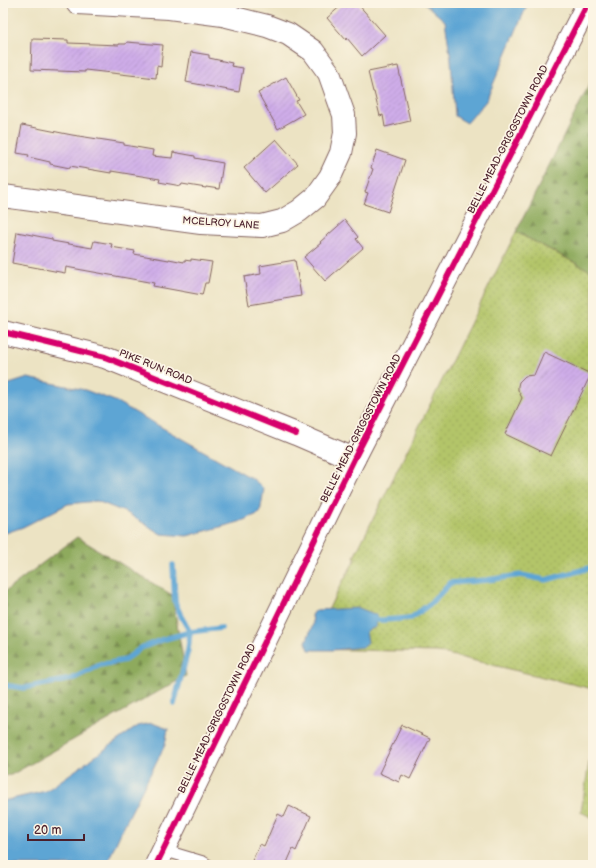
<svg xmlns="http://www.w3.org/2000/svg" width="596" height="868" viewBox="0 0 596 868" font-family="'Balsamiq Sans',sans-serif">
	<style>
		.grass { fill: url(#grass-dots); stroke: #7e724a }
		.forest { fill: url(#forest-firs); stroke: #6c6444 }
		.water { fill: #5da5d4; stroke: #546280 }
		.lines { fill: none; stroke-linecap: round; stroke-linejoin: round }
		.stream { stroke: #5da5d4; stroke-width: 5.5 }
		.building { fill: url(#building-hatch) }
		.lane-casing { stroke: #836460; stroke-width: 13 }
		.street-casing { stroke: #836460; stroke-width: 24 }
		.secondary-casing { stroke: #836460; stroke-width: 24 }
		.lane { stroke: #fff; stroke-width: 11 }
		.street { stroke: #fff; stroke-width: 22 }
		.secondary { stroke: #fff; stroke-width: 22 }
		.cycleway-casing { stroke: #fcf5e5; stroke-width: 8 }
		.cycleway { stroke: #d6006c; stroke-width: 6 }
		.labels { text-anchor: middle; stroke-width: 3.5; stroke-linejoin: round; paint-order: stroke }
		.street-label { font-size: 10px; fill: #4a1f2b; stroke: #fcf5e5 }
	</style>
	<defs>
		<pattern id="grass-dots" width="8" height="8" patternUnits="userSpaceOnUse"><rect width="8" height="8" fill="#b3c569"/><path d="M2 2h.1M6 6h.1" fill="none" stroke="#9ba95b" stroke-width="1.8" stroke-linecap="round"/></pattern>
		<pattern id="forest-firs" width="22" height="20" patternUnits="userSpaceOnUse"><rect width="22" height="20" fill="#8eaa5d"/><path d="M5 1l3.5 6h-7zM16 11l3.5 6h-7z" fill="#768a4d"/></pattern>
		<pattern id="building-hatch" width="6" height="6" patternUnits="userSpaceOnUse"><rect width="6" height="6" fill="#cfade9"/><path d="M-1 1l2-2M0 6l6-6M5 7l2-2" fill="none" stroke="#b394c8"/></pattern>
	</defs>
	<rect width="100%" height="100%" fill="#fcf5e5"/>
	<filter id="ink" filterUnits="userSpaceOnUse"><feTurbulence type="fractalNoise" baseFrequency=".025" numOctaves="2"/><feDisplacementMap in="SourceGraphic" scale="8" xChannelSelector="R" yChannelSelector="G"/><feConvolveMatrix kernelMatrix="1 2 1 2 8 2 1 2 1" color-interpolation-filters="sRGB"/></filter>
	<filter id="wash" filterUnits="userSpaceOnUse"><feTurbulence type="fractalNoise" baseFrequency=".012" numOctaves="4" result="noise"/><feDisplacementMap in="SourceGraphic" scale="16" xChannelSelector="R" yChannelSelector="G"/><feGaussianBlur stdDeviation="0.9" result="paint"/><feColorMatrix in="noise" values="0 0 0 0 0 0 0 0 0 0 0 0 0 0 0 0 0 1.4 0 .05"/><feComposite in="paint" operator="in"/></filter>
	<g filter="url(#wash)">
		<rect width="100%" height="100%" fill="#ece3c3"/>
		<g class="grass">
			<path d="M 516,232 L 593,272 L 593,689 L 438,652 L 309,649 L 339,588 L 356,558 L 354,557 Z"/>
			<path d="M 593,738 L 593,818 L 581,812 Z"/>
		</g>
		<g class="forest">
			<path d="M 593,77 L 593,272 L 516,232 Z"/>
			<path d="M 77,537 L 172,595 L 186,676 L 11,775 L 3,776 L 3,593 Z"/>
		</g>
		<g class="water">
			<path d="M 424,3 L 528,3 L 486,101 L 467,123 L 455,116 L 451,60 L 445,21 Z"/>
			<path d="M 28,378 L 85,390 L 115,401 L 253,479 L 264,489 L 260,513 L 239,522 L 187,536 L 161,534 L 127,513 L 97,501 L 68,504 L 23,527 L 3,534 L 3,386 Z"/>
			<path d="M 359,608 L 377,615 L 376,627 L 366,631 L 368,642 L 364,647 L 332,650 L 309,650 L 306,642 L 313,624 L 312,615 L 316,610 Z"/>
			<path d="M 152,723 L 168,729 L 165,745 L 124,826 L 106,865 L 3,865 L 3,801 L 46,791 L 138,726 Z"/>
		</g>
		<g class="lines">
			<g class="stream">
				<path d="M 173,565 L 175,602 L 182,618 L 190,632 L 188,650 L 174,704"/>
				<path d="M 369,620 L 384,620 L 411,618 L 431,603 L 450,583 L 487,580 L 521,575 L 546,580 L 593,567"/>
				<path d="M 3,685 L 24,688 L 72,679 L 100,665 L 125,660 L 141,648 L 161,640 L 190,632 L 221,628"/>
			</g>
		</g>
		<g id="blocks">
			<g class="building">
				<path d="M 344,3 L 357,3 L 385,35 L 362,56 L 347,38 L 346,40 L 327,18 Z"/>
				<path d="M 32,39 L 68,40 L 68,43 L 119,45 L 119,44 L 126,44 L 127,42 L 163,45 L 161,67 L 157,66 L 156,78 L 85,70 L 85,72 L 31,70 Z"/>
				<path d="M 191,52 L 209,55 L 209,58 L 232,63 L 231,66 L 243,68 L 239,92 L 186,82 Z"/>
				<path d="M 398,66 L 410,121 L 385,127 L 383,115 L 380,116 L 374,92 L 373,92 L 368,72 Z"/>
				<path d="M 286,77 L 299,100 L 296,101 L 304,114 L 278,129 L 258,93 Z"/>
				<path d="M 22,125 L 72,135 L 124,143 L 124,145 L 153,150 L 152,156 L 172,158 L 173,152 L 195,156 L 195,158 L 223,163 L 219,189 L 206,187 L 206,188 L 182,184 L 181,186 L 159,182 L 160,179 L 111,171 L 111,173 L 70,166 L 70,168 L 50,164 L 50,162 L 28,157 L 29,155 L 17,153 Z"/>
				<path d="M 276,139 L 298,164 L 265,193 L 244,168 Z"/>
				<path d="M 377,150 L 405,160 L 388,212 L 364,204 L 368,193 L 365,192 L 373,169 L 371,168 Z"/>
				<path d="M 345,220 L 358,237 L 356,239 L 363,248 L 325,281 L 304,257 L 321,243 L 320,242 Z"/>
				<path d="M 17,232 L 52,239 L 52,241 L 92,248 L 94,241 L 112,244 L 111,247 L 135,251 L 134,254 L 169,260 L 169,259 L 184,262 L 184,260 L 191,261 L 191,259 L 212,262 L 208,283 L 205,283 L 202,295 L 153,286 L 154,283 L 66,267 L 65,273 L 12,263 Z"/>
				<path d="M 295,260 L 301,296 L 249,305 L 244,277 L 261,274 L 260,266 Z"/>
				<path d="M 544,352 L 591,374 L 551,456 L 505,434 L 522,398 L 518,390 L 518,386 L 519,382 L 525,376 L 534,375 Z"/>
				<path d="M 402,725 L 430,738 L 410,779 L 402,775 L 399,782 L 379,773 Z"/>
				<path d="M 289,806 L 311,816 L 296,851 L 293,849 L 286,865 L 250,865 L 260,844 L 264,846 L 278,814 L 284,817 Z"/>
			</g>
		</g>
	</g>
	<g filter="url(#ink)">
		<use href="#blocks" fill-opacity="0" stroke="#836460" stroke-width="1"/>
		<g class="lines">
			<g class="lane-casing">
				<path id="lane" d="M 163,850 L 203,862 L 208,865"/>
			</g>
			<g class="street-casing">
				<path id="street" d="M 3,196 L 201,223 L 262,226 L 282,221 L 299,211 L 315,198 L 330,177 L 341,153 L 345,133 L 344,115 L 329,73 L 313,51 L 288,34 L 267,26 L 223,15 L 169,8 L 77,3"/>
			</g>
			<g class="secondary-casing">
				<g id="secondary">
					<path d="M 3,332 L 105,357 L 296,434 L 354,459"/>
					<path d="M 156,865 L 354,459 L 588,3"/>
				</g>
			</g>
			<use href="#lane" class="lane"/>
			<use href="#street" class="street"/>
			<use href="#secondary" class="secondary"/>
			<g class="cycleway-casing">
				<g id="cycleway">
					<path d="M 3,332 L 105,357 L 296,434"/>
					<path d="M 156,865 L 354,459 L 588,3"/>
				</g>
			</g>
			<use href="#cycleway" class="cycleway"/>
		</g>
	</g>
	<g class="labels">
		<g class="street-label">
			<text transform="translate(507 139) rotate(-63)" y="4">BELLE MEAD-GRIGGSTOWN ROAD</text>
			<text transform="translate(221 222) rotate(4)" y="4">MCELROY LANE</text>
			<text transform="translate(156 366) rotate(22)" y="4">PIKE RUN ROAD</text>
			<text transform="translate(360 428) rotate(-63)" y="4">BELLE MEAD-GRIGGSTOWN ROAD</text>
			<text transform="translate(216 718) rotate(-64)" y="4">BELLE MEAD-GRIGGSTOWN ROAD</text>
		</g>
	</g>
	<rect width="596" height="868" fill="none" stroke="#fcf5e5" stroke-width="16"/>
	<path d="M28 834v6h56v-6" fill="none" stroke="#4a1f2b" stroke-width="2"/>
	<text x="34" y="834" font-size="12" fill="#4a1f2b" stroke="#fcf5e5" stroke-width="3" paint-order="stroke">20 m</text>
</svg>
